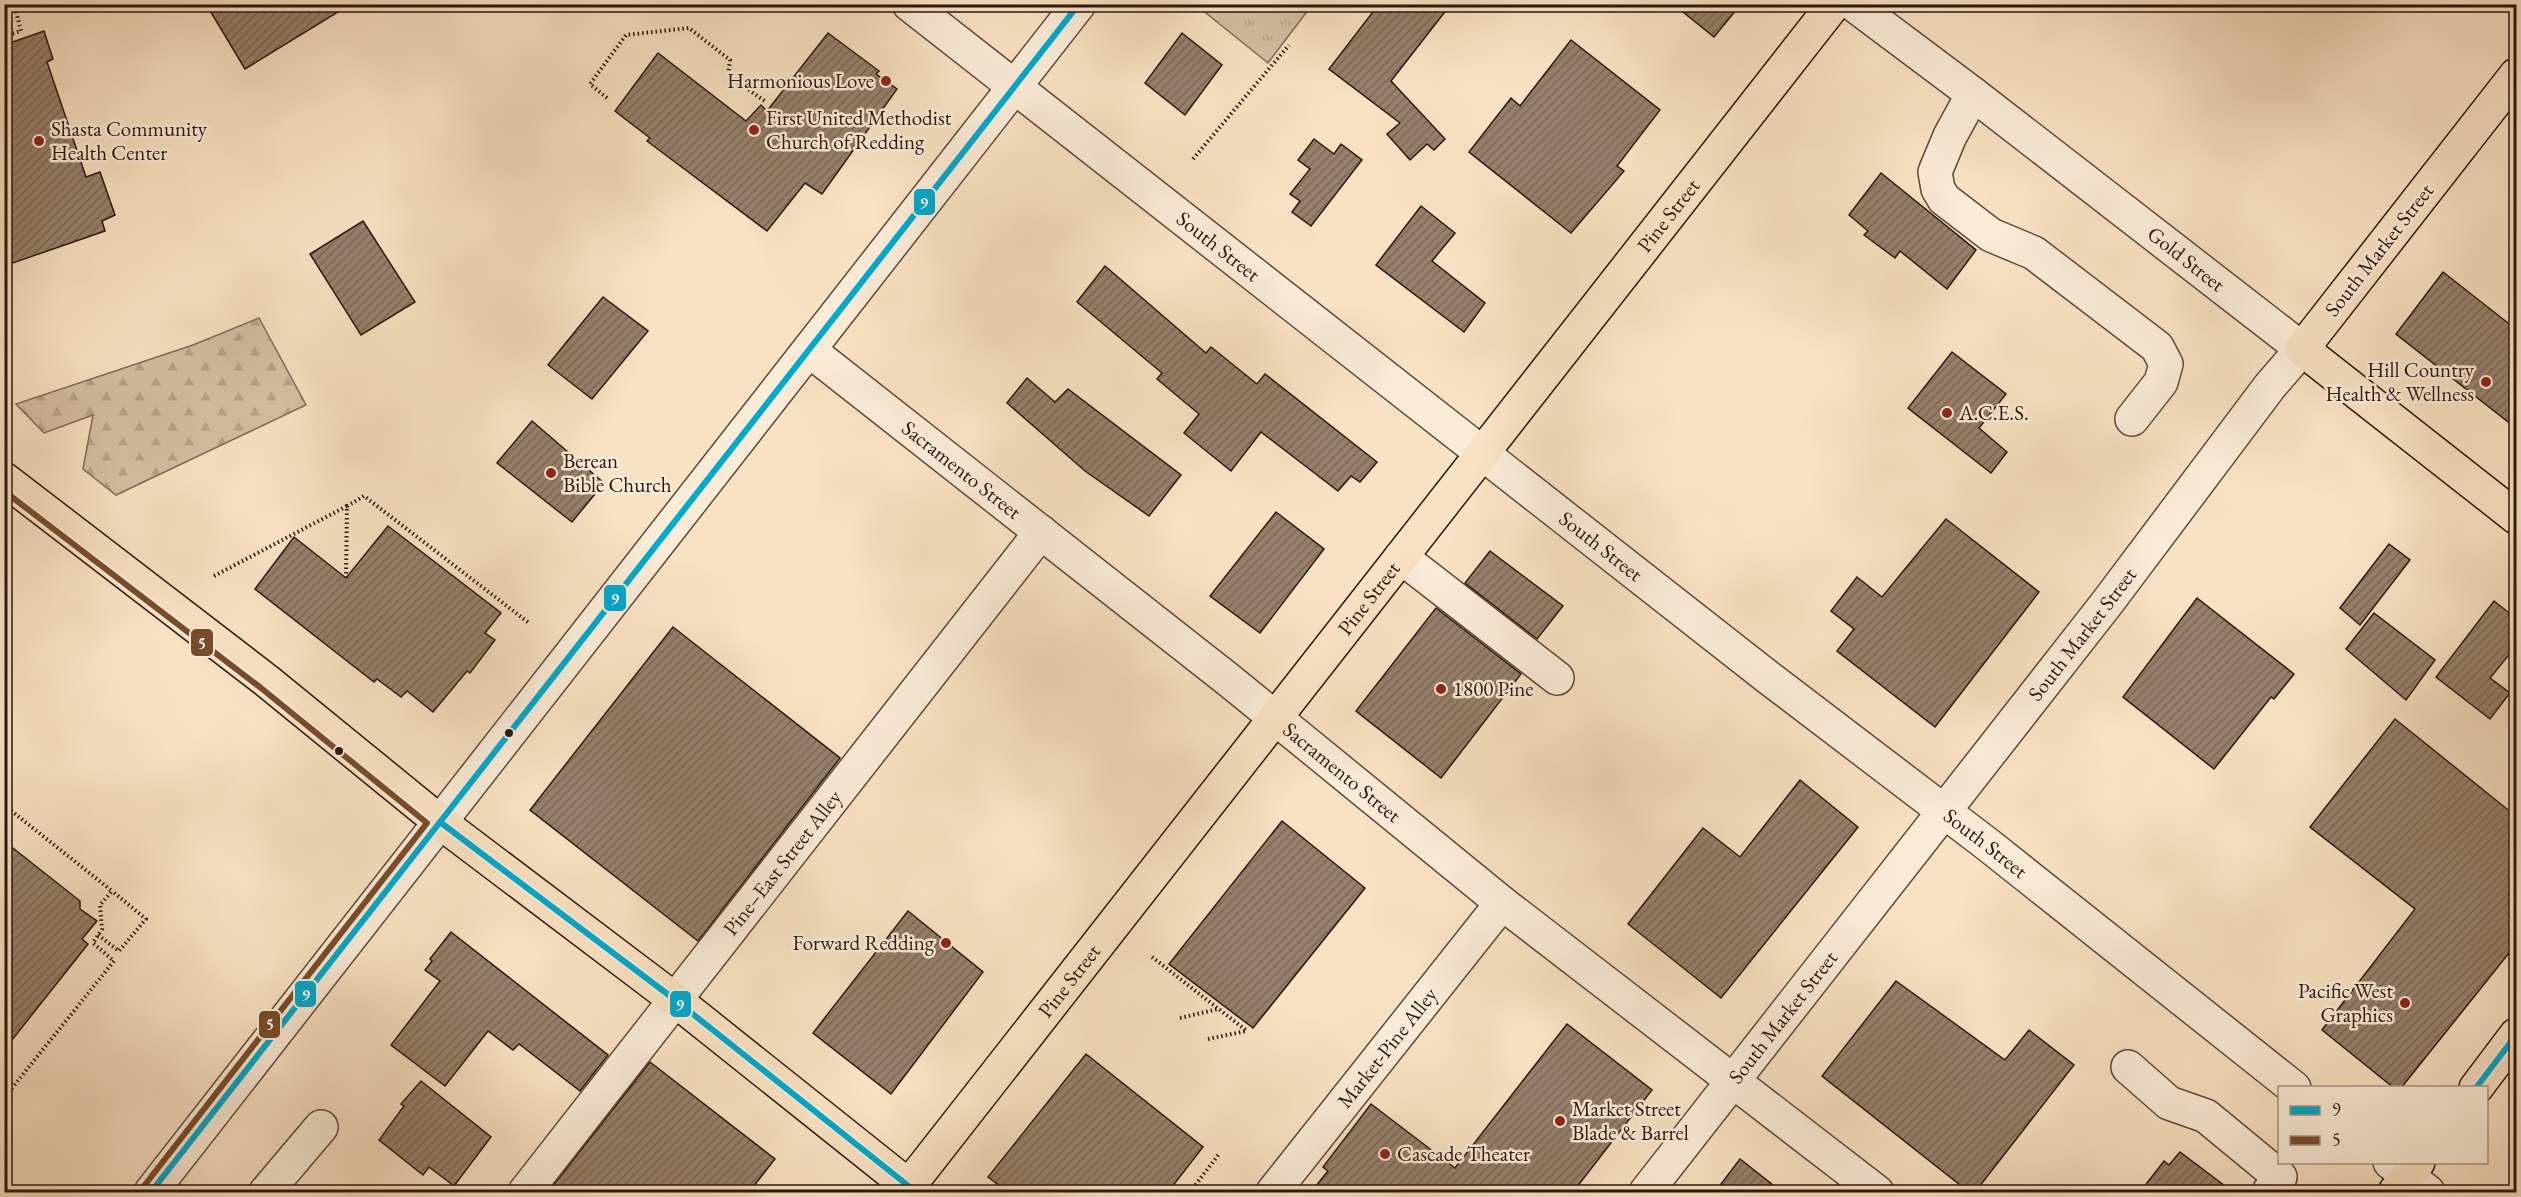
<svg xmlns="http://www.w3.org/2000/svg" width="2521" height="1197" viewBox="0 0 2521 1197" font-family="'EB Garamond',serif">
	<style>
		.grass { fill: url(#grass-tufts); stroke: #806a59; stroke-width: 1.5 }
		.forest { fill: url(#forest-firs); stroke: #806a59; stroke-width: 1.5 }
		.building { fill: url(#building-hatch); stroke: #2b160e; stroke-width: 1.5 }
		.lines { fill: none; stroke-linecap: round; stroke-linejoin: round }
		.minor-casing { stroke: #5e493b; stroke-width: 36 }
		.major-casing { stroke: #2b160e; stroke-width: 36 }
		.path { stroke: #2b160e; stroke-width: 4; stroke-dasharray: 1.5 3; stroke-linecap: butt }
		.minor { stroke: #fbecd8; stroke-width: 33 }
		.major { stroke: #f9e2c3; stroke-width: 33 }
		.bus-1-casing { stroke: #fbecd8; stroke-width: 10 }
		.bus-2-casing { stroke: #fbecd8; stroke-width: 10 }
		.bus-1 { stroke: #00a9ce; stroke-width: 6 }
		.bus-2 { stroke: #7a4b2a; stroke-width: 6 }
		.poi-dot { fill: #8f2418; stroke: #fbecd8; stroke-width: 2 }
		.bus-dot { fill: #2b160e; stroke: #fbecd8; stroke-width: 2 }
		.labels { text-anchor: middle; stroke-width: 5; stroke-linejoin: round; paint-order: stroke }
		.poi-label { font-size: 21px; fill: #2b160e; stroke: #fbecd8; text-anchor: start }
		.street-label { font-size: 21px; fill: #2b160e; stroke: #fbecd8 }
		.line-badge { stroke: #fbecd8; stroke-width: 2 }
		.badge-label { font-size: 16px; text-anchor: middle; font-weight: bold; fill: #fff }
	</style>
	<defs>
		<pattern id="grass-tufts" width="24" height="20" patternUnits="userSpaceOnUse" patternTransform="scale(1.5)"><rect width="24" height="20" fill="#d6bfa4"/><path d="M3 7l-1-3M5 7V3M7 7l1-3M15 17l-1-3M17 17v-4M19 17l1-3" fill="none" stroke="#b8a38c"/></pattern>
		<pattern id="forest-firs" width="22" height="20" patternUnits="userSpaceOnUse" patternTransform="scale(1.5)"><rect width="22" height="20" fill="#d6bfa4"/><path d="M5 1l3.5 6h-7zM16 11l3.5 6h-7z" fill="#b8a38c"/></pattern>
		<pattern id="building-hatch" width="6" height="6" patternUnits="userSpaceOnUse" patternTransform="scale(1.5)"><rect width="6" height="6" fill="#96806c"/><path d="M-1 1l2-2M0 6l6-6M5 7l2-2" fill="none" stroke="#7b6857"/></pattern>
	</defs>
	<rect width="100%" height="100%" fill="#f9e2c3"/>
	<filter id="stains"><feTurbulence type="fractalNoise" baseFrequency=".00333" numOctaves="4"/><feColorMatrix values="0 0 0 0 .2 0 0 0 0 .09 0 0 0 0 .02 0 0 0 .5 -.17"/></filter>
	<radialGradient id="worn" r=".72"><stop offset=".6" stop-color="#630" stop-opacity="0"/><stop offset="1" stop-color="#630" stop-opacity=".3"/></radialGradient>
	<path class="grass" d="M 1196,5 L 1312,5 L 1268,63 Z"/>
	<path class="forest" d="M 259,318 L 306,405 L 116,495 L 83,469 L 93,415 L 44,433 L 16,404 L 193,345 Z"/>
	<g class="building">
		<path d="M 206,4 L 351,4 L 245,69 Z"/>
		<path d="M 1379,4 L 1451,4 L 1391,81 L 1445,139 L 1434,150 L 1427,144 L 1410,160 L 1387,134 L 1400,123 L 1329,69 Z"/>
		<path d="M 1673,4 L 1741,4 L 1714,37 Z"/>
		<path d="M 44,31 L 53,59 L 47,62 L 86,177 L 100,172 L 115,215 L 102,221 L 105,231 L 4,266 L 4,45 Z"/>
		<path d="M 828,33 L 879,71 L 876,74 L 897,89 L 822,194 L 805,183 L 767,231 L 647,141 L 650,138 L 615,111 L 658,53 L 746,121 L 761,105 L 767,111 Z"/>
		<path d="M 1182,33 L 1222,65 L 1185,115 L 1145,83 Z"/>
		<path d="M 1571,40 L 1660,110 L 1617,166 L 1624,171 L 1571,233 L 1469,152 L 1511,98 L 1520,106 Z"/>
		<path d="M 1314,139 L 1334,154 L 1341,144 L 1362,160 L 1311,226 L 1292,212 L 1300,201 L 1290,194 L 1310,169 L 1298,160 Z"/>
		<path d="M 1881,173 L 1976,250 L 1947,289 L 1900,251 L 1895,258 L 1864,235 L 1868,231 L 1849,215 Z"/>
		<path d="M 1421,206 L 1455,233 L 1432,261 L 1485,303 L 1464,332 L 1376,265 Z"/>
		<path d="M 363,221 L 415,302 L 361,335 L 310,254 Z"/>
		<path d="M 1105,266 L 1206,353 L 1211,347 L 1257,384 L 1265,374 L 1377,462 L 1360,482 L 1351,476 L 1338,491 L 1261,432 L 1231,471 L 1184,433 L 1199,414 L 1157,379 L 1162,373 L 1077,302 Z"/>
		<path d="M 2443,272 L 2517,330 L 2517,429 L 2396,334 Z"/>
		<path d="M 603,297 L 648,331 L 592,399 L 548,365 Z"/>
		<path d="M 1952,352 L 2006,394 L 1979,428 L 2007,452 L 1991,473 L 1908,408 Z"/>
		<path d="M 1027,378 L 1055,402 L 1068,389 L 1181,475 L 1149,516 L 1085,471 L 1007,403 Z"/>
		<path d="M 532,421 L 604,483 L 572,522 L 497,463 Z"/>
		<path d="M 1276,512 L 1324,549 L 1260,633 L 1210,596 Z"/>
		<path d="M 1946,519 L 2039,592 L 1935,727 L 1837,651 L 1854,629 L 1831,611 L 1857,577 L 1882,597 Z"/>
		<path d="M 388,526 L 501,613 L 485,633 L 495,640 L 470,673 L 467,671 L 433,712 L 407,691 L 401,697 L 377,679 L 374,682 L 255,589 L 294,537 L 346,578 Z"/>
		<path d="M 2389,544 L 2410,560 L 2360,625 L 2340,608 Z"/>
		<path d="M 1490,551 L 1563,606 L 1537,639 L 1465,583 Z"/>
		<path d="M 2197,598 L 2294,674 L 2274,699 L 2271,697 L 2214,769 L 2123,697 Z"/>
		<path d="M 2494,601 L 2517,619 L 2517,645 L 2490,678 L 2510,693 L 2490,719 L 2436,677 Z"/>
		<path d="M 1436,608 L 1521,674 L 1441,778 L 1356,711 Z"/>
		<path d="M 2374,613 L 2435,660 L 2406,700 L 2346,649 Z"/>
		<path d="M 673,627 L 840,758 L 698,941 L 530,810 Z"/>
		<path d="M 2395,719 L 2517,817 L 2517,943 L 2401,1088 L 2394,1088 L 2322,1030 L 2415,909 L 2310,827 Z"/>
		<path d="M 1800,780 L 1858,827 L 1721,998 L 1628,924 L 1703,828 L 1740,857 Z"/>
		<path d="M 1282,821 L 1365,888 L 1253,1028 L 1169,964 Z"/>
		<path d="M 4,841 L 80,901 L 80,909 L 97,921 L 82,939 L 88,944 L 4,1050 Z"/>
		<path d="M 908,911 L 983,972 L 891,1094 L 813,1033 Z"/>
		<path d="M 451,932 L 608,1055 L 580,1091 L 519,1044 L 513,1050 L 488,1031 L 445,1086 L 391,1045 L 440,981 L 425,970 L 432,961 L 430,959 Z"/>
		<path d="M 1896,981 L 2005,1060 L 2029,1030 L 2074,1065 L 1975,1192 L 1969,1192 L 1822,1076 Z"/>
		<path d="M 1567,1024 L 1652,1090 L 1573,1192 L 1311,1192 L 1328,1171 L 1323,1167 L 1371,1104 L 1455,1168 Z"/>
		<path d="M 1086,1054 L 1203,1147 L 1168,1192 L 1008,1192 L 988,1177 Z"/>
		<path d="M 650,1062 L 775,1159 L 749,1192 L 548,1192 Z"/>
		<path d="M 421,1081 L 491,1137 L 454,1186 L 429,1167 L 423,1175 L 379,1140 L 404,1106 L 401,1104 Z"/>
		<path d="M 2180,1152 L 2233,1192 L 2140,1192 L 2164,1161 L 2169,1165 Z"/>
		<path d="M 1740,1159 L 1782,1192 L 1715,1192 Z"/>
	</g>
	<g class="lines">
		<g class="minor-casing">
			<g id="minor">
				<path id="s1" d="M 909,4 L 1769,678 L 1987,844 L 2294,1088"/>
				<path d="M 1973,94 L 1950,136 L 1935,172 L 1938,189 L 1944,199 L 1991,235 L 2034,253 L 2157,347 L 2166,364 L 2161,382 L 2132,419"/>
				<path id="s2" d="M 809,350 L 1230,681 L 1502,903 L 1877,1192"/>
				<path d="M 1401,557 L 1557,678"/>
				<path d="M 2128,1067 L 2169,1103 L 2206,1116 L 2280,1177 L 2269,1192"/>
				<path d="M 2390,1162 L 2428,1192"/>
				<path d="M 151,1192 L 1079,4"/>
				<path d="M 266,1192 L 321,1127"/>
				<path id="s3" d="M 525,1192 L 1041,532"/>
				<path id="s4" d="M 1273,1192 L 1502,903"/>
				<path id="s5" d="M 1646,1192 L 2107,603 L 2270,386 L 2302,349 L 1973,94 L 1853,4"/>
			</g>
		</g>
		<g class="major-casing">
			<g id="major">
				<path d="M 2516,75 L 2302,349 L 2516,517"/>
				<path d="M 4,479 L 267,681 L 440,822 L 674,999 L 916,1192"/>
				<path d="M 2476,1088 L 2516,1035"/>
				<path id="s6" d="M 904,1192 L 1834,4"/>
				<path d="M 2395,1192 L 2418,1162"/>
			</g>
		</g>
		<g class="path">
			<path d="M 2507,4 L 2510,7"/>
			<path d="M 4,36 L 21,31 L 14,4"/>
			<path d="M 607,98 L 590,84 L 626,35 L 689,28 L 730,60 L 728,75 L 766,102"/>
			<path d="M 1193,159 L 1289,45"/>
			<path d="M 214,576 L 347,506"/>
			<path d="M 346,578 L 347,506 L 364,496 L 529,623"/>
			<path d="M 4,805 L 112,891 L 100,905 L 102,929 L 93,943 L 114,961 L 4,1098"/>
			<path d="M 98,935 L 119,951 L 146,919 L 112,891"/>
			<path d="M 1152,957 L 1247,1031"/>
			<path d="M 1180,1018 L 1218,1009"/>
			<path d="M 1208,1039 L 1246,1031"/>
			<path d="M 1190,1192 L 1219,1154"/>
		</g>
		<use href="#minor" class="minor"/>
		<use href="#major" class="major"/>
		<g class="bus-1-casing">
			<g id="bus-1">
				<path d="M 440,822 L 674,999 L 916,1192"/>
				<path d="M 2476,1088 L 2516,1035"/>
				<path d="M 151,1192 L 1079,4"/>
			</g>
		</g>
		<g class="bus-2-casing">
			<path id="bus-2" d="M 4,491 L 261,688 L 427,823 L 144,1186"/>
		</g>
		<use href="#bus-1" class="bus-1"/>
		<use href="#bus-2" class="bus-2"/>
	</g>
	<g class="poi-dot">
		<circle cx="886" cy="81" r="6"/>
		<circle cx="754" cy="130" r="6"/>
		<circle cx="39" cy="141" r="6"/>
		<circle cx="2486" cy="382" r="6"/>
		<circle cx="1947" cy="413" r="6"/>
		<circle cx="551" cy="473" r="6"/>
		<circle cx="1441" cy="689" r="6"/>
		<circle cx="946" cy="943" r="6"/>
		<circle cx="2405" cy="1003" r="6"/>
		<circle cx="1560" cy="1121" r="6"/>
		<circle cx="1385" cy="1154" r="6"/>
	</g>
	<g class="bus-dot">
		<circle cx="509" cy="733" r="5"/>
		<circle cx="339" cy="751" r="5"/>
	</g>
	<g class="labels">
		<g class="poi-label">
			<text x="874" y="88" text-anchor="end">Harmonious Love</text>
			<text x="766" y="125">First United Methodist<tspan x="766" dy="24">Church of Redding</tspan></text>
			<text x="51" y="136">Shasta Community<tspan x="51" dy="24">Health Center</tspan></text>
			<text x="2474" y="377" text-anchor="end">Hill Country<tspan x="2474" dy="24">Health &amp; Wellness</tspan></text>
			<text x="1959" y="420">A.C.E.S.</text>
			<text x="563" y="468">Berean<tspan x="563" dy="24">Bible Church</tspan></text>
			<text x="1453" y="696">1800 Pine</text>
			<text x="934" y="950" text-anchor="end">Forward Redding</text>
			<text x="2393" y="998" text-anchor="end">Pacific West<tspan x="2393" dy="24">Graphics</tspan></text>
			<text x="1572" y="1116">Market Street<tspan x="1572" dy="24">Blade &amp; Barrel</tspan></text>
			<text x="1397" y="1161">Cascade Theater</text>
		</g>
		<g class="street-label">
			<text dy="7" stroke="none"><textPath href="#s6" startOffset="1240">Pine Street</textPath></text>
			<text dy="7" stroke="none"><textPath href="#s1" startOffset="393">South Street</textPath></text>
			<text transform="translate(2379 250) rotate(-52)" y="7">South Market Street</text>
			<text transform="translate(2186 259) rotate(38)" y="7">Gold Street</text>
			<text dy="7" stroke="none"><textPath href="#s2" startOffset="194">Sacramento Street</textPath></text>
			<text dy="7" stroke="none"><textPath href="#s1" startOffset="879">South Street</textPath></text>
			<text dy="7" stroke="none"><textPath href="#s6" startOffset="754">Pine Street</textPath></text>
			<text dy="7" stroke="none"><textPath href="#s5" startOffset="708">South Market Street</textPath></text>
			<text dy="7" stroke="none"><textPath href="#s2" startOffset="680">Sacramento Street</textPath></text>
			<text dy="7" stroke="none"><textPath href="#s1" startOffset="1365">South Street</textPath></text>
			<text dy="7" stroke="none"><textPath href="#s3" startOffset="418">Pine–East Street Alley</textPath></text>
			<text dy="7" stroke="none"><textPath href="#s6" startOffset="268">Pine Street</textPath></text>
			<text dy="7" stroke="none"><textPath href="#s5" startOffset="222">South Market Street</textPath></text>
			<text dy="7" stroke="none"><textPath href="#s4" startOffset="184">Market-Pine Alley</textPath></text>
		</g>
	</g>
	<g class="line-badge">
		<rect x="913" y="188" width="23" height="28" rx="6" fill="#00a9ce"/>
		<rect x="603" y="584" width="24" height="28" rx="6" fill="#00a9ce"/>
		<rect x="190" y="628" width="24" height="29" rx="6" fill="#7a4b2a"/>
		<rect x="294" y="980" width="23" height="28" rx="6" fill="#00a9ce"/>
		<rect x="669" y="990" width="23" height="28" rx="6" fill="#00a9ce"/>
		<rect x="258" y="1010" width="23" height="29" rx="6" fill="#7a4b2a"/>
	</g>
	<g class="badge-label">
		<text x="924" y="208">9</text>
		<text x="615" y="604">9</text>
		<text x="202" y="649">5</text>
		<text x="306" y="1000">9</text>
		<text x="680" y="1010">9</text>
		<text x="270" y="1030">5</text>
	</g>
	<rect width="2521" height="1197" fill="none" stroke="#f9e2c3" stroke-width="24"/>
	<rect x="6" y="6" width="2509" height="1185" fill="none" stroke="#2b160e" stroke-width="3"/>
	<rect x="12" y="12" width="2497" height="1173" fill="none" stroke="#2b160e" stroke-width="1.5"/>
	<rect x="2278" y="1086" width="210" height="78" fill="#fbecd8" stroke="#a89687" stroke-width="1.5"/>
	<rect x="2290" y="1106" width="30" height="9" fill="#00a9ce" stroke="#a89687" stroke-width="1.5"/>
	<text x="2332" y="1116" font-size="18" fill="#2b160e">9</text>
	<rect x="2290" y="1136" width="30" height="9" fill="#7a4b2a" stroke="#a89687" stroke-width="1.5"/>
	<text x="2332" y="1146" font-size="18" fill="#2b160e">5</text>
	<rect width="100%" height="100%" filter="url(#stains)"/>
	<rect width="100%" height="100%" fill="url(#worn)"/>
</svg>
